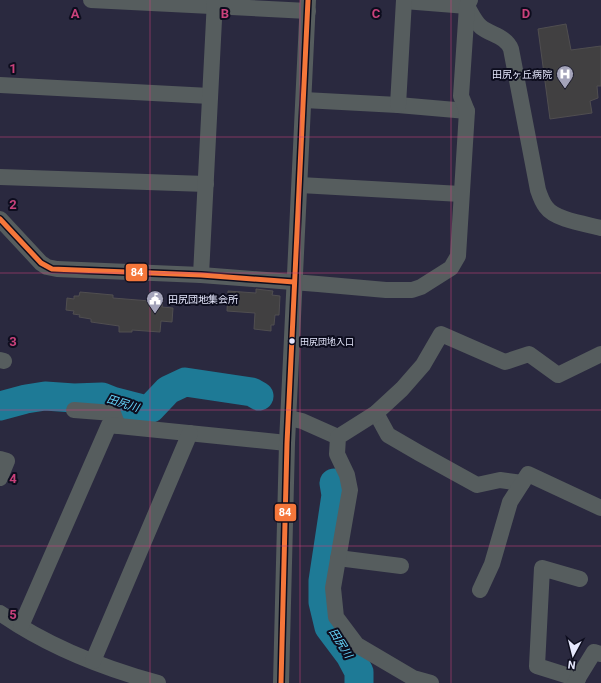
<svg xmlns="http://www.w3.org/2000/svg" width="601" height="683" viewBox="0 0 601 683" font-family="Roboto,'Noto Sans JP',sans-serif">
	<style>
		.lines { fill: none; stroke-linecap: round; stroke-linejoin: round }
		.river { stroke: #1e7a96; stroke-width: 29 }
		.building { fill: #414041; stroke: #504e50 }
		.street { stroke: #565d5e; stroke-width: 16 }
		.bus-1-casing { stroke: #0d0d1e; stroke-width: 8 }
		.bus-1 { stroke: #f5763a; stroke-width: 5 }
		.grid { fill: none; stroke: #c9417b; stroke-width: 1; stroke-opacity: 0.55 }
		.bus-dot { fill: #e5e7fc; stroke: #0d0d1e; stroke-width: 1.5 }
		.labels { text-anchor: middle; stroke-width: 4; stroke-linejoin: round; paint-order: stroke }
		.bus-label { font-size: 9px; fill: #e5e7fc; stroke: #0d0d1e; text-anchor: start }
		.poi-label { font-size: 10px; fill: #e5e7fc; stroke: #0d0d1e; text-anchor: end }
		.water-label { font-size: 11px; font-style: italic; fill: #68d9ff; stroke: #0d0d1e }
		.grid-label { font-size: 13px; text-anchor: middle; font-weight: bold; fill: #c9417b; stroke: #0d0d1e; stroke-width: 4; stroke-linejoin: round; paint-order: stroke }
		.line-badge { stroke: #0d0d1e; stroke-width: 1.5 }
		.badge-label { font-size: 11px; text-anchor: middle; font-weight: bold; fill: #fff }
	</style>
	<rect width="100%" height="100%" fill="#2a293f"/>
	<g class="lines">
		<g class="river">
			<path d="M 0,406 L 26,399 L 45,396 L 74,398 L 102,397 L 112,401 L 143,409 L 151,408 L 168,390 L 185,382 L 252,392 L 259,396"/>
			<path d="M 334,483 L 336,495 L 323,581 L 323,602 L 329,627 L 350,655 L 359,672 L 359,683"/>
		</g>
	</g>
	<g class="building">
		<path d="M 566,24 L 571,50 L 601,46 L 601,86 L 597,86 L 598,98 L 590,101 L 592,113 L 550,119 L 538,29 Z"/>
		<path d="M 256,289 L 273,291 L 272,295 L 280,296 L 279,315 L 275,315 L 274,325 L 271,325 L 271,331 L 254,329 L 255,313 L 227,311 L 228,291 L 256,293 Z"/>
		<path d="M 80,292 L 113,295 L 113,298 L 150,301 L 150,298 L 163,299 L 162,307 L 173,308 L 172,322 L 161,321 L 160,332 L 132,330 L 132,332 L 119,332 L 119,326 L 91,322 L 91,319 L 79,317 L 80,315 L 73,314 L 74,311 L 66,310 L 67,298 L 74,299 L 74,296 L 79,296 Z"/>
	</g>
	<g class="lines">
		<g class="street">
			<path d="M 91,0 L 308,11"/>
			<path d="M 404,1 L 467,6 C 471,13 475,22 481,27 C 491,35 506,36 511,49 L 538,190 C 540,196 542,202 546,207 C 555,220 586,224 601,228"/>
			<path d="M 0,85 L 210,96"/>
			<path d="M 304,100 L 398,105 L 467,111"/>
			<path d="M 398,105 L 404,0"/>
			<path d="M 0,177 L 206,184"/>
			<path d="M 300,185 L 461,194"/>
			<path d="M 0,219 L 41,263 L 47,267 L 57,269 L 201,275 L 318,284 L 386,290 L 412,290 L 421,287 L 451,268 L 458,256 L 467,111 L 461,96 L 467,6 L 470,0"/>
			<path d="M 201,275 L 215,0"/>
			<path d="M 0,360 L 4,361"/>
			<path d="M 74,410 L 113,413 L 118,426"/>
			<path d="M 376,413 L 388,435 L 419,453 L 477,485 L 500,480 L 522,483"/>
			<path d="M 289,418 L 302,421 L 338,437"/>
			<path d="M 0,459 L 7,461 L 0,478"/>
			<path d="M 338,558 L 401,566"/>
			<path d="M 480,590 L 492,564 L 510,502 L 528,474 L 601,508"/>
			<path d="M 0,613 C 47,646 103,668 158,683"/>
			<path d="M 21,626 L 109,425 L 287,443"/>
			<path d="M 93,661 L 190,433"/>
			<path d="M 578,679 L 537,666 L 542,568 L 580,579"/>
			<path d="M 281,683 L 287,443 L 308,0"/>
			<path d="M 431,683 L 413,678 L 357,645 L 336,617 L 333,588 L 350,490 L 347,475 L 337,454 L 338,437 L 376,413 L 402,389 L 423,365 L 441,334 L 505,362 L 529,354 L 558,375 L 601,354"/>
			<path d="M 575,683 L 594,652 L 601,654"/>
		</g>
		<g class="bus-1-casing">
			<g id="bus-1">
				<path d="M 0,219 L 41,263 L 52,269 L 201,275 L 294,282"/>
				<path d="M 281,683 L 287,443 L 308,0"/>
			</g>
		</g>
		<use href="#bus-1" class="bus-1"/>
	</g>
	<path class="grid" d="M 150,0 L 150,683M 300,0 L 300,683M 451,0 L 451,683M 0,137 L 601,137M 0,273 L 601,273M 0,410 L 601,410M 0,546 L 601,546"/>
	<defs>
		<g id="hospital-pin" transform="scale(0.9)"><path d="M0 17L-7.5 6A9.5 9.5 0 1 1 7.5 6Z" fill="#a4a4ba" stroke="#0d0d1e"/><path d="M-5-5h3v3.5h4V-5h3V5h-3V1.5h-4V5h-3Z" fill="#fff"/></g>
		<g id="civic-pin" transform="scale(0.9)"><path d="M0 17L-7.5 6A9.5 9.5 0 1 1 7.5 6Z" fill="#a4a4ba" stroke="#0d0d1e"/><path d="M-.6-6.5H3V-4.5H.6V-3L4-1V1h2V6H-6V1h2V-1L-.6-3ZM-1.2 2.5V6h2.4V2.5Z" fill="#fff"/></g>
	</defs>
	<g fill-rule="evenodd">
		<use href="#hospital-pin" x="565" y="74"/>
		<use href="#civic-pin" x="155" y="299"/>
	</g>
	<circle class="bus-dot" cx="292" cy="341" r="3.5"/>
	<g class="labels">
		<g class="bus-label">
			<text x="300" y="345">田尻団地入口</text>
		</g>
		<g class="poi-label">
			<text x="552" y="78">田尻ヶ丘病院</text>
			<text x="168" y="303" text-anchor="start">田尻団地集会所</text>
		</g>
		<g class="water-label">
			<text transform="translate(123 403) rotate(17)" y="4">田尻川</text>
			<text transform="translate(341 643) rotate(58)" y="4">田尻川</text>
		</g>
	</g>
	<g class="grid-label">
		<text x="75" y="18">A</text>
		<text x="225" y="18">B</text>
		<text x="376" y="18">C</text>
		<text x="526" y="18">D</text>
		<text x="13" y="73">1</text>
		<text x="13" y="209">2</text>
		<text x="13" y="346">3</text>
		<text x="13" y="483">4</text>
		<text x="13" y="619">5</text>
	</g>
	<g class="line-badge">
		<rect x="125" y="263" width="23" height="19" rx="4" fill="#f5763a"/>
		<rect x="274" y="503" width="23" height="19" rx="4" fill="#f5763a"/>
	</g>
	<g class="badge-label">
		<text x="137" y="276">84</text>
		<text x="285" y="516">84</text>
	</g>
	<g transform="translate(573 655) rotate(187)" stroke="#0d0d1e" stroke-width="3" paint-order="stroke">
	<path d="M0-3L7 15L0 10L-7 15Z" fill="#e5e7fc"/>
	<text y="-6" font-size="11" font-weight="bold" text-anchor="middle" fill="#e5e7fc">N</text>
	</g>
</svg>
